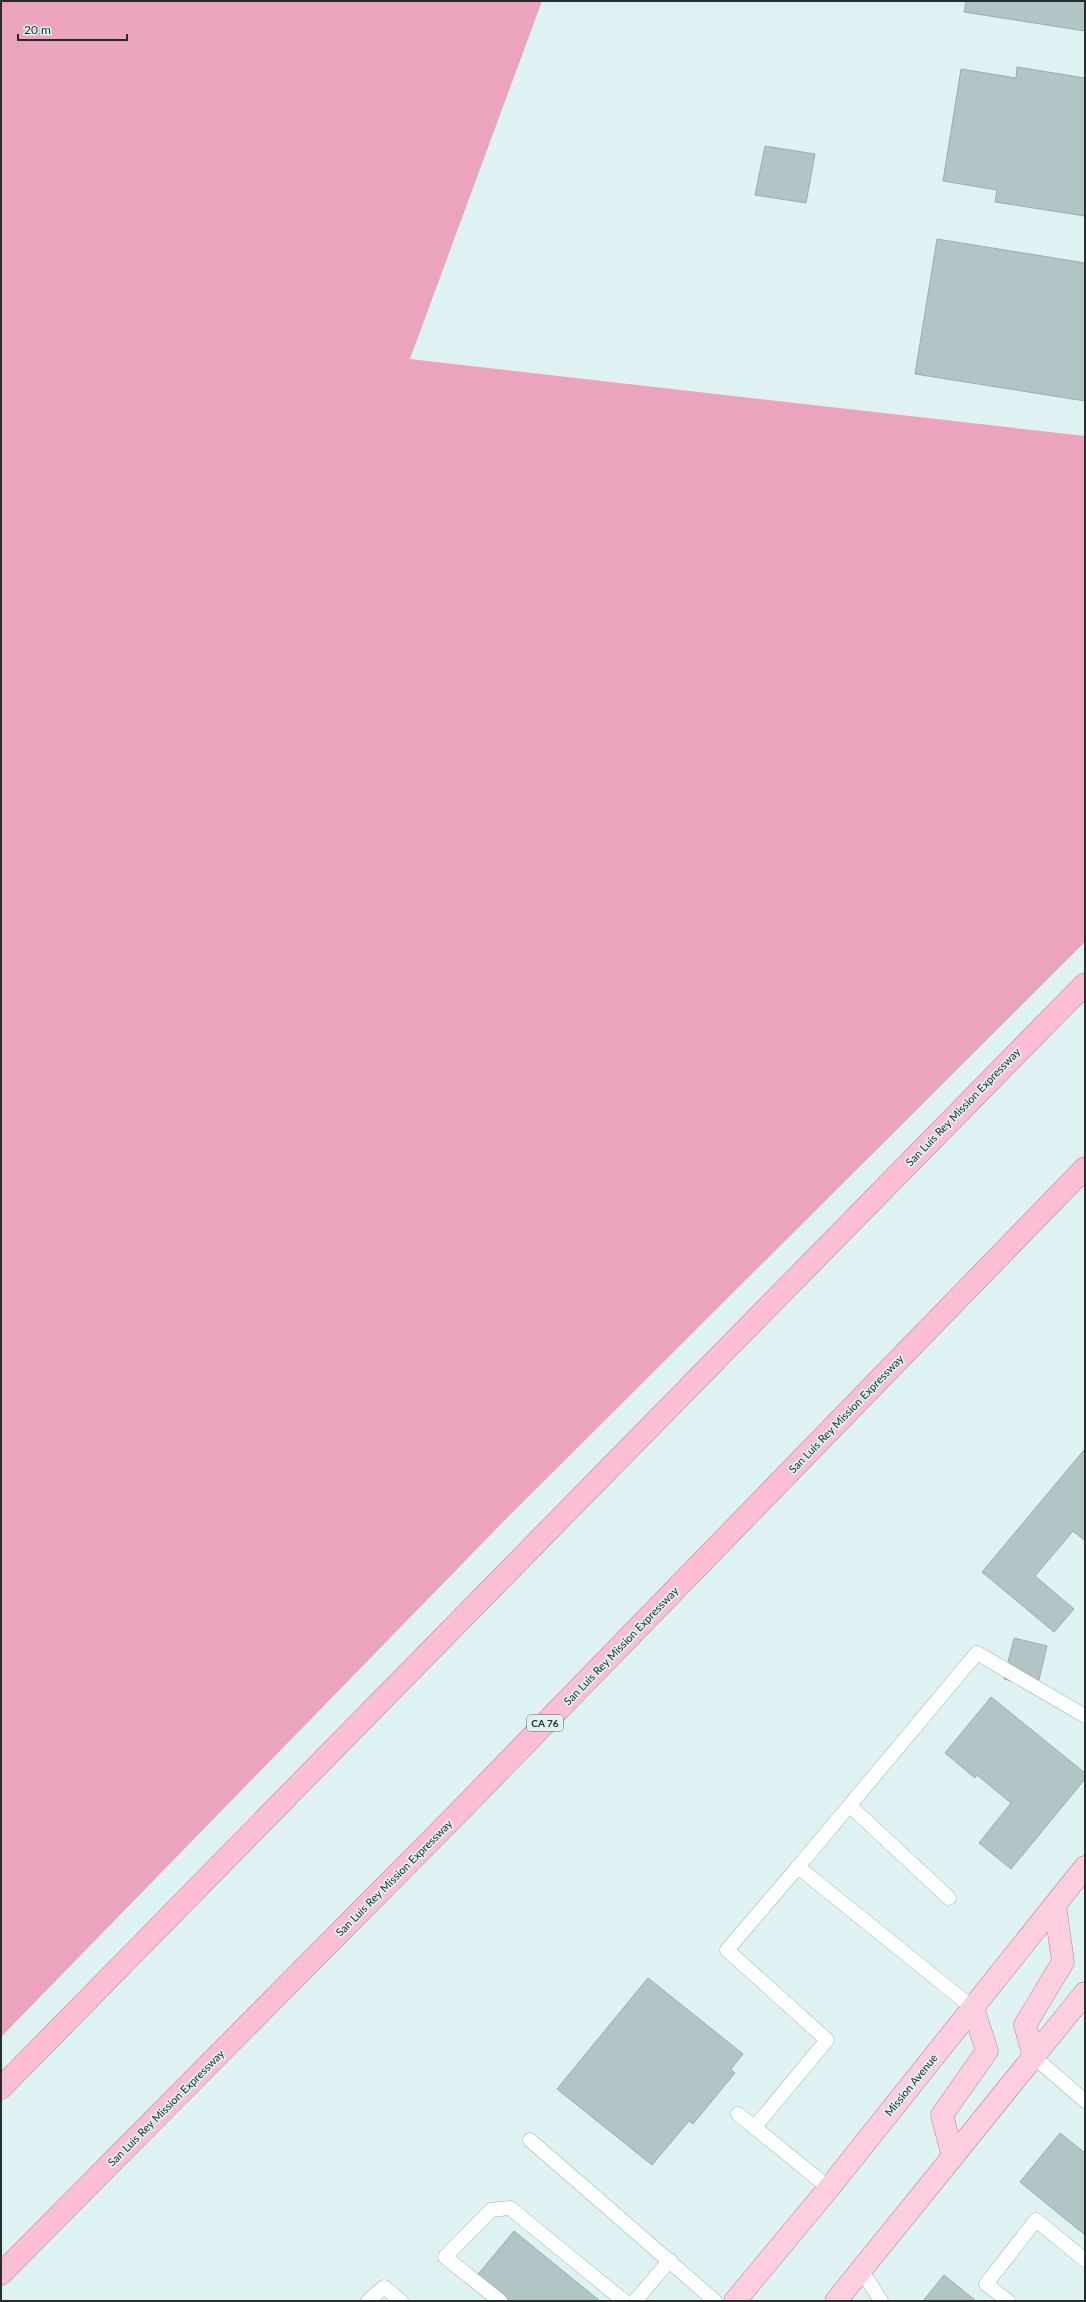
<svg xmlns="http://www.w3.org/2000/svg" width="1086" height="2302" viewBox="0 0 1086 2302" font-family="Lato,sans-serif">
	<style>
		.green { fill: #eca3be }
		.building { fill: #b1c4c6; stroke: #9aadae }
		.lines { fill: none; stroke-linecap: round; stroke-linejoin: round }
		.service-casing { stroke: #a0b3b4; stroke-width: 15 }
		.primary-casing { stroke: #b18093; stroke-width: 23 }
		.trunk-casing { stroke: #b18093; stroke-width: 23 }
		.service { stroke: #fff; stroke-width: 14 }
		.primary { stroke: #fdcedf; stroke-width: 22 }
		.trunk { stroke: #fcbed4; stroke-width: 22 }
		.labels { text-anchor: middle; stroke-width: 3.5; stroke-linejoin: round; paint-order: stroke }
		.shield { fill: #def2f4; stroke: #5c6869; stroke-width: 1 }
		.shield-label { font-size: 10px; font-weight: bold; fill: #252d2d }
		.street-label { font-size: 11px; fill: #252d2d; stroke: #def2f4 }
	</style>
	<rect width="100%" height="100%" fill="#def2f4"/>
	<path class="green" d="M 1,1 L 542,1 L 410,359 L 1085,436 L 1085,942 L 505,1520 L 1,2037 Z"/>
	<g class="building">
		<path d="M 966,1 L 1085,1 L 1085,31 L 964,12 Z"/>
		<path d="M 1017,67 L 1085,78 L 1085,216 L 995,202 L 997,190 L 943,181 L 961,69 L 1016,78 Z"/>
		<path d="M 765,146 L 815,154 L 806,203 L 755,195 Z"/>
		<path d="M 937,239 L 1085,263 L 1085,401 L 915,374 Z"/>
		<path d="M 1085,1449 L 1085,1541 L 1073,1531 L 1035,1576 L 1074,1609 L 1054,1632 L 982,1572 Z"/>
		<path d="M 1014,1638 L 1047,1646 L 1037,1688 L 1004,1679 Z"/>
		<path d="M 991,1697 L 1085,1773 L 1085,1779 L 1011,1869 L 979,1843 L 1011,1803 L 977,1775 L 975,1778 L 945,1753 Z"/>
		<path d="M 648,1978 L 743,2054 L 731,2069 L 735,2073 L 693,2124 L 689,2121 L 652,2165 L 557,2089 Z"/>
		<path d="M 1060,2133 L 1085,2153 L 1085,2235 L 1020,2182 Z"/>
		<path d="M 514,2231 L 600,2301 L 504,2301 L 475,2278 Z"/>
		<path d="M 944,2275 L 976,2301 L 923,2301 Z"/>
	</g>
	<g class="lines">
		<g class="service-casing">
			<g id="service">
				<path d="M 850,1806 L 949,1898"/>
				<path d="M 798,1867 L 977,1653 L 1085,1716"/>
				<path d="M 1034,2057 L 1085,2101"/>
				<path d="M 738,2114 L 829,2188"/>
				<path d="M 754,2128 L 827,2040 L 727,1950 L 798,1867 L 973,2008"/>
				<path d="M 530,2140 L 715,2301"/>
				<path d="M 862,2271 L 881,2301"/>
				<path d="M 368,2301 L 384,2287 L 401,2301"/>
				<path d="M 500,2301 L 445,2257 L 491,2210 L 510,2208 L 624,2301"/>
				<path d="M 635,2301 L 670,2260"/>
				<path d="M 1008,2301 L 986,2284 L 1036,2220 L 1085,2260"/>
			</g>
		</g>
		<g class="primary-casing">
			<g id="primary">
				<path d="M 1034,2057 L 1025,2025 L 1063,1962 L 1055,1905"/>
				<path d="M 953,2157 L 942,2115 L 987,2051 L 973,2008"/>
				<path d="M 735,2301 L 829,2188 L 1085,1867"/>
				<path d="M 836,2301 L 1085,1993"/>
			</g>
		</g>
		<g class="trunk-casing">
			<g id="trunk">
				<path d="M 1,2088 L 1085,984"/>
				<path d="M 1,2274 L 460,1811 L 1085,1168"/>
			</g>
		</g>
		<use href="#service" class="service"/>
		<use href="#primary" class="primary"/>
		<use href="#trunk" class="trunk"/>
	</g>
	<g class="labels">
		<rect class="shield" x="527" y="1715" width="36" height="16" rx="3"/>
		<g class="shield-label">
			<text x="545" y="1727">CA 76</text>
		</g>
		<g class="street-label">
			<text transform="translate(963 1107) rotate(-46)" y="4">San Luis Rey Mission Expressway</text>
			<text transform="translate(846 1414) rotate(-46)" y="4">San Luis Rey Mission Expressway</text>
			<text transform="translate(621 1646) rotate(-46)" y="4">San Luis Rey Mission Expressway</text>
			<text transform="translate(394 1878) rotate(-45)" y="4">San Luis Rey Mission Expressway</text>
			<text transform="translate(911 2085) rotate(-51)" y="4">Mission Avenue</text>
			<text transform="translate(166 2108) rotate(-45)" y="4">San Luis Rey Mission Expressway</text>
		</g>
	</g>
	<rect width="1086" height="2302" fill="none" stroke="#252d2d" stroke-width="4"/>
	<path d="M18 34v6h109v-6" fill="none" stroke="#252d2d" stroke-width="2"/>
	<text x="24" y="34" font-size="12" fill="#252d2d" stroke="#def2f4" stroke-width="3" paint-order="stroke">20 m</text>
</svg>
